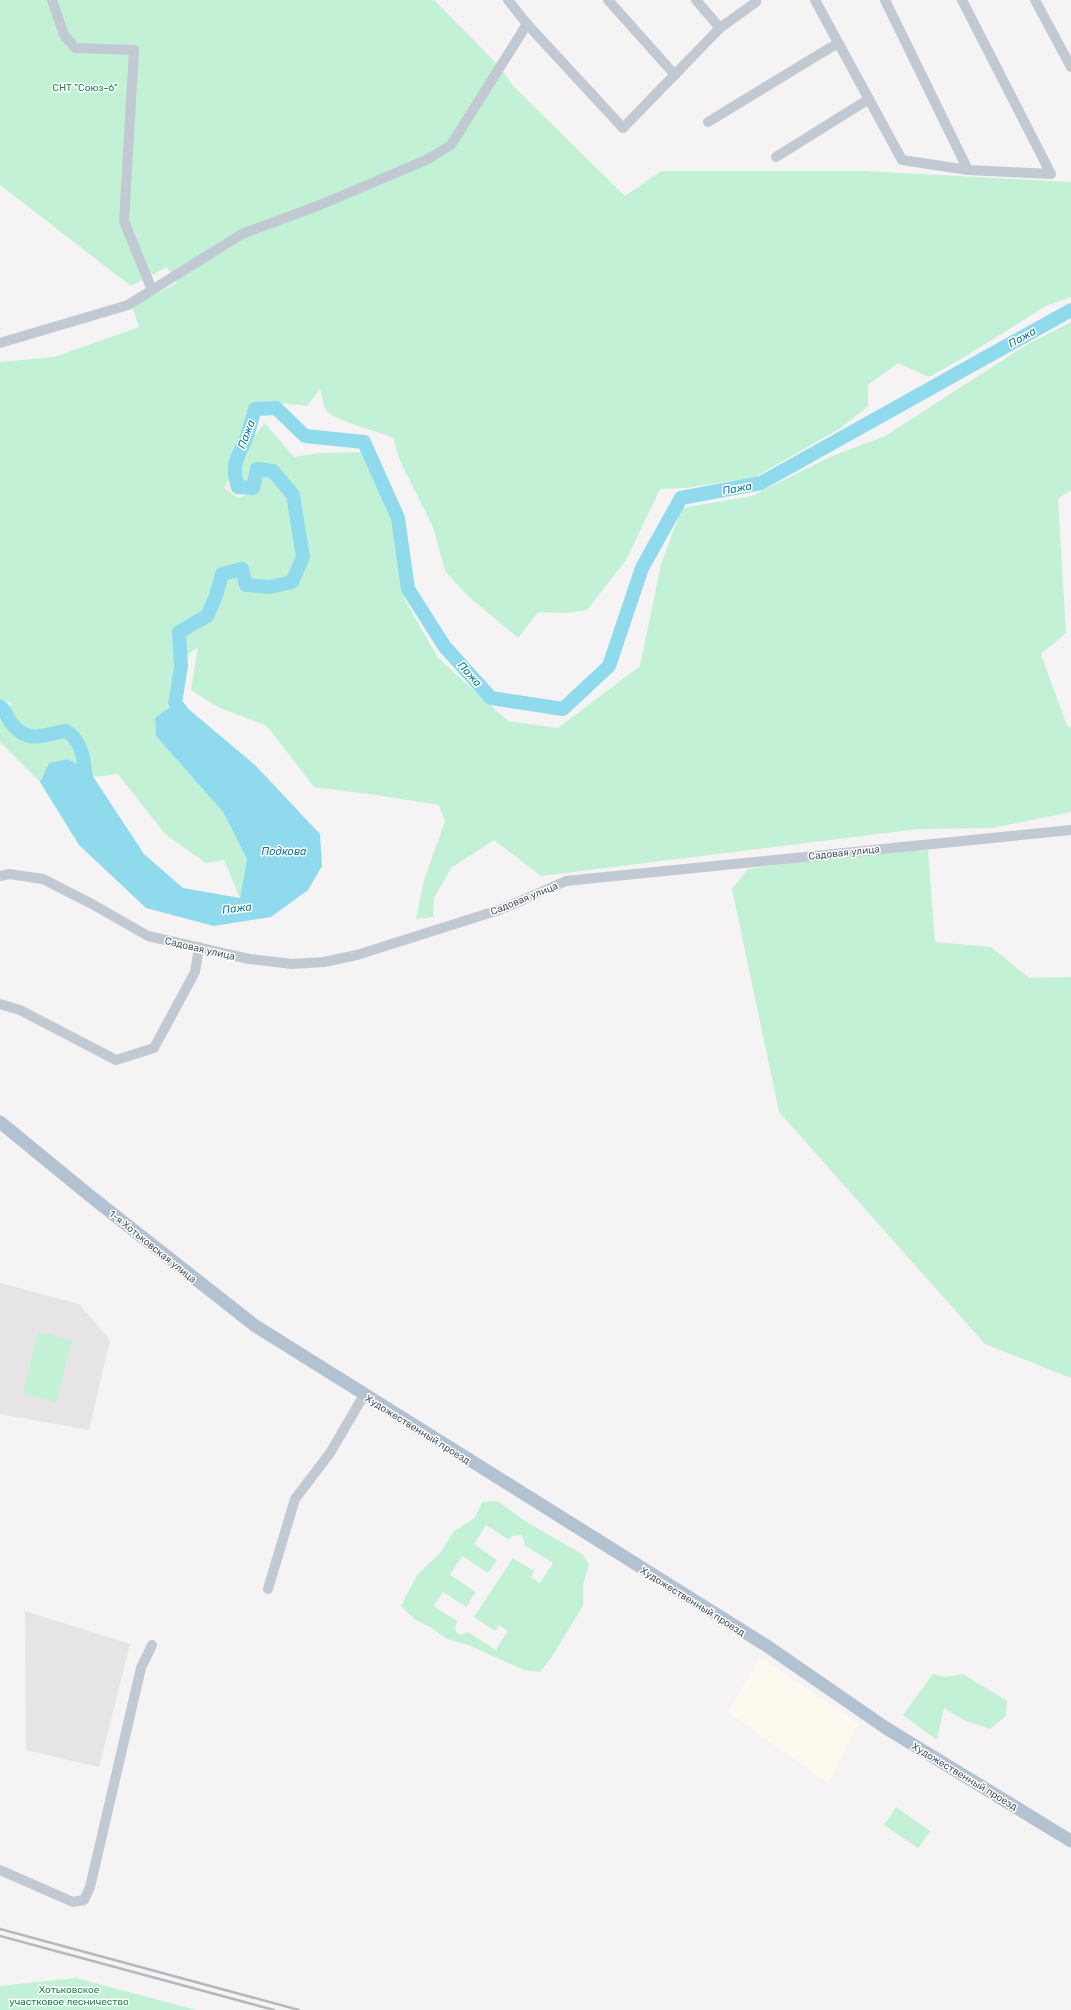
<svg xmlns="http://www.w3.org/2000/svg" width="1071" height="2010" viewBox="0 0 1071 2010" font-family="Rubik,sans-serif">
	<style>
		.commercial { fill: #fdf9ef }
		.education { fill: #e6e4e5 }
		.green { fill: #c3f1d5; fill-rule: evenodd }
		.sand { fill: #f5f0e5 }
		.water { fill: #90daee }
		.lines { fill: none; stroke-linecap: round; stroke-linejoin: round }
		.river { stroke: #90daee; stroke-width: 14 }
		.minor { stroke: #c1cad2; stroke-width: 10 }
		.major { stroke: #b3c2d1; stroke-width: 13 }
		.rail { stroke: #b5b8bd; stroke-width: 2.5 }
		.labels { text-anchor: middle; stroke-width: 3; stroke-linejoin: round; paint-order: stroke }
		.park-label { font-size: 10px; fill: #17864f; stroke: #fff }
		.street-label { font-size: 10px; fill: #4a5661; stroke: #fff }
		.water-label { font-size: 11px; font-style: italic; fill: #0c7c9b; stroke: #fff }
	</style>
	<rect width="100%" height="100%" fill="#f5f3f3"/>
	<path class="commercial" d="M 760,1657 L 859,1724 L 828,1783 L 728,1712 Z"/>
	<g class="education">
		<path d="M 0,1283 L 79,1304 L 110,1340 L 89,1430 L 0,1414 Z"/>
		<path d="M 25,1611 L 130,1644 L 99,1767 L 26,1750 Z"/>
	</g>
	<g class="green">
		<path d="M 0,0 L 434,0 L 499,66 L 514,87 L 625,196 L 661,171 L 864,171 L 1071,182 L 1071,297 L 1046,306 L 966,356 L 929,377 L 898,363 L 868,385 L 868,406 L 841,428 L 755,477 L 686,488 L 660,489 L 626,560 L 587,610 L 566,613 L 538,612 L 518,638 L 468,596 L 445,571 L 433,527 L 400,461 L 393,438 C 378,431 334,421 326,410 C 323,405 322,395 320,389 L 307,406 L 273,402 L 246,412 L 239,454 L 265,423 L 294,457 L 320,453 L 362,452 L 391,517 L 404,598 L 438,658 L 508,721 L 558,728 L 640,666 L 661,564 L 682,508 L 752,496 L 830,457 L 885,436 L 1026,345 L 1071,322 L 1071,490 L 1058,499 L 1066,633 L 1041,654 L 1067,726 L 1071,727 L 1071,812 L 992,828 L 918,829 L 541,876 L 494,840 L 451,868 L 434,898 L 433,917 L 416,919 L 424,880 L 445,821 L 439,805 L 376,795 L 314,787 L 267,726 L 218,707 L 191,690 L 198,647 L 174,664 L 167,709 L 155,718 L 156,736 L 223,812 L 247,859 L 240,898 L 224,860 L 206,863 L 165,834 L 118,774 L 94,777 L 90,772 L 68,759 L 49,763 L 40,782 L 0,742 L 0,708 L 12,704 L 0,698 L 0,362 L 54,357 L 139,327 L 132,306 L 177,283 L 167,267 L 131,286 L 0,185 Z"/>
		<path d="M 928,850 L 935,942 L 991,947 L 1029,978 L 1071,977 L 1071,1378 L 985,1344 L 779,1112 L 732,889 L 748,869 L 825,858 Z"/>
		<path d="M 38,1332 L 72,1340 L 56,1402 L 23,1393 Z"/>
		<path d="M 498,1501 L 525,1521 L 582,1554 L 589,1564 L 583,1585 L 583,1606 L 551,1658 L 540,1672 L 524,1670 L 468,1645 L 447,1639 L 432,1628 L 414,1619 L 401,1606 L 417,1575 L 440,1553 L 454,1531 L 475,1518 L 482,1502 ZM 486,1525 L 509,1540 L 512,1536 L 521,1535 L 525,1541 L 524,1545 L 553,1563 L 540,1583 L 531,1577 L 534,1571 L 513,1558 L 474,1617 L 495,1631 L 499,1625 L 508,1631 L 496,1650 L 468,1632 L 461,1635 L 457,1633 L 455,1629 L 457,1621 L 434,1606 L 443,1592 L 466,1607 L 476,1592 L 450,1575 L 462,1556 L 488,1573 L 497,1560 L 474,1544 Z"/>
		<path d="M 933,1674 L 945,1677 L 963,1674 L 1007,1701 L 1006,1716 L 990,1729 L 963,1720 L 944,1708 L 937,1740 L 903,1715 Z"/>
		<path d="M 896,1807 L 930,1831 L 918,1848 L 884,1825 Z"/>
		<path d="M 76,1978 L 196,2010 L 0,2010 L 0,1986 Z"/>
	</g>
	<path class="sand" d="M 235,478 L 238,486 L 249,488 L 247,495 L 238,498 L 224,488 L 229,479 Z"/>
	<path class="water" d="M 175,703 L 186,707 L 255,765 L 320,834 L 322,866 L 308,890 L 271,917 L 214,926 L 146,908 L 79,845 L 40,782 L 49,763 L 68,759 L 90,772 L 144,854 L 183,888 L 240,898 L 247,859 L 223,812 L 156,736 L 155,718 Z"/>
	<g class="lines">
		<g class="river">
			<path d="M 0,706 C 6,711 7,718 12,724 C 29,745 44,734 66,731 C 85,742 84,767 87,787"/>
			<path d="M 186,717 L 175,703 L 181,666 L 179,632 L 207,616 L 216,596 L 222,574 L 242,569 L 246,585 L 270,587 L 292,582 L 303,557 L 293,495 L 273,471 L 257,469 L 253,488 L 238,487 C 230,462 239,457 247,436 C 250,428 252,418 255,409 L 276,408 L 305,436 L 364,442 L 398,518 L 408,589 L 445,647 L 491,698 L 563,709 L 609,666 L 642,568 L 681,498 L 761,483 L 1071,310"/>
		</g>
		<g class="minor">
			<path d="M 52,0 L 64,35 L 75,48 L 134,50 L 124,221 L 152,290"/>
			<path d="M 508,0 L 527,24 L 623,128 L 720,28 L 696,0"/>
			<path d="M 608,0 L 675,75"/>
			<path d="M 815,0 L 902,160 L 968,170 L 1051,174 L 962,0"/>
			<path d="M 885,0 L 968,170"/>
			<path d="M 1035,0 L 1071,67"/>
			<path d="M 720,28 L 756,2 L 755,0"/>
			<path d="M 708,122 L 838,43"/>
			<path d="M 776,157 L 869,99"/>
			<path d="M 0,343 L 128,305 L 242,234 L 320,205 L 426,160 L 451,145 L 527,24"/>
			<path d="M 0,876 L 9,874 L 43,879 L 92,904 L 148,936 L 249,959 L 292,964 L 324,962 L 357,955 L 502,909 L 566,881 L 1071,830"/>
			<path d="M 0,1004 L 20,1010 L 116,1060 L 154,1048 L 195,972 L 199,947"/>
			<path d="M 268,1589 L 295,1499 L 330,1453 L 364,1395"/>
			<path d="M 0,1870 L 73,1902 L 84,1900 L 90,1887 L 141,1668 L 152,1645"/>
		</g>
		<path class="major" d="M 0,1122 L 89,1195 L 254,1325 L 767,1646 L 886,1728 L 1071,1841"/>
		<g class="rail">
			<path d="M 0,1929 L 299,2010"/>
			<path d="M 0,1936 L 274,2010"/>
		</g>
	</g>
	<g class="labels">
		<g class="park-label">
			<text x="85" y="91">СНТ "Союз-6"</text>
			<text x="69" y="1993">Хотьковское<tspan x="69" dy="12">участковое лесничество</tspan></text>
		</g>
		<g class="street-label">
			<text transform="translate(844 852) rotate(-6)" y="4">Садовая улица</text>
			<text transform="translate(524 898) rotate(-22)" y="4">Садовая улица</text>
			<text transform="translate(200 948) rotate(13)" y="4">Садовая улица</text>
			<text transform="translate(153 1246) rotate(39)" y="4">1-я Хотьковская улица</text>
			<text transform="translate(418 1429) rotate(32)" y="4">Художественный проезд</text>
			<text transform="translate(693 1601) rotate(32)" y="4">Художественный проезд</text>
			<text transform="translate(965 1776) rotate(31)" y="4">Художественный проезд</text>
		</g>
		<g class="water-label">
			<text transform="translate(1022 337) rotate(-29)" y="4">Пажа</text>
			<text transform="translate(246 434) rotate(-69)" y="4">Пажа</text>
			<text transform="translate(737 488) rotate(-10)" y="4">Пажа</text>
			<text transform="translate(470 674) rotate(48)" y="4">Пажа</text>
			<text x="284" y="855">Подкова</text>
			<text transform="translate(237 908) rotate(-7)" y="4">Пажа</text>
		</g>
	</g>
</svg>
